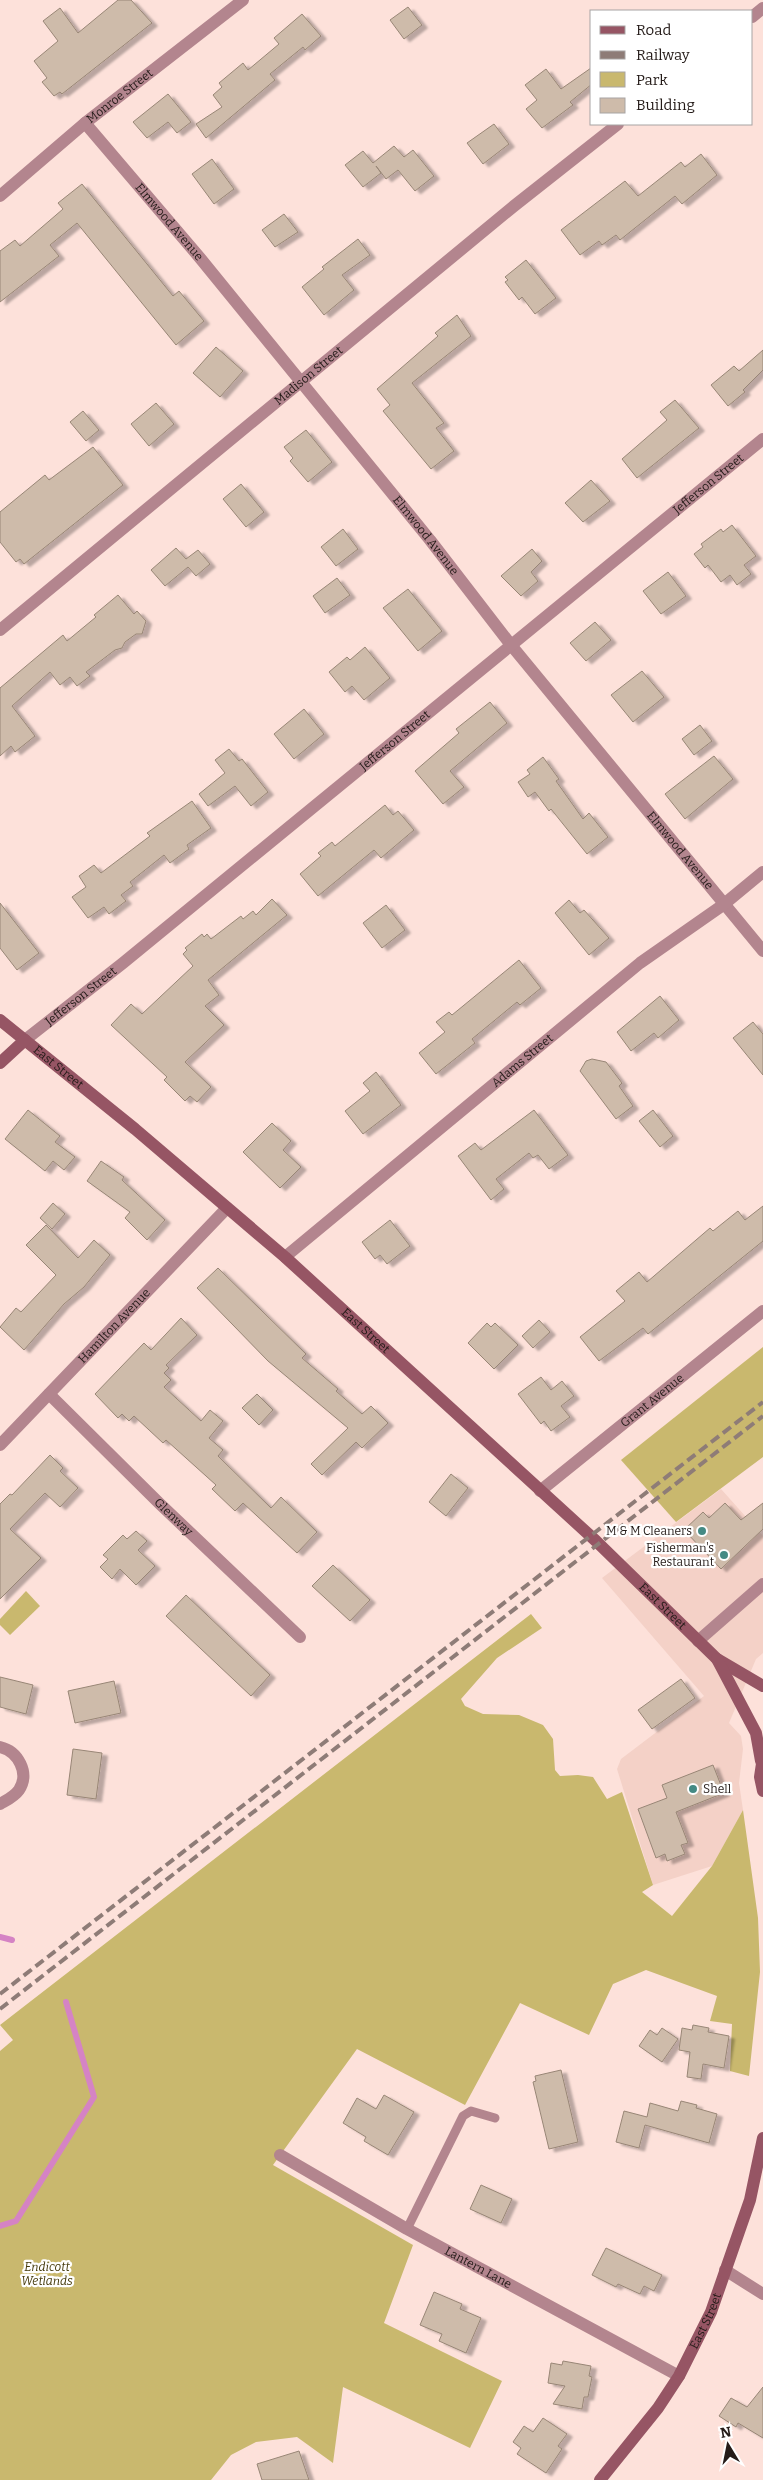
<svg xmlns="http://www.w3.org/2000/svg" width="763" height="2480" viewBox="0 0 763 2480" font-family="Bitter,serif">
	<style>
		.built { fill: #f4d1c7 }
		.green { fill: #c9b86e }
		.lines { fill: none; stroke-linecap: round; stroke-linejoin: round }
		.stream { stroke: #d583c4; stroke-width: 6 }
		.building { fill: #cebbaa; stroke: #988676; filter: url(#shadow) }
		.service { stroke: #b3858e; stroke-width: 9 }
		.minor { stroke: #b3858e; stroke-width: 12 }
		.tertiary { stroke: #b3858e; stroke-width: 12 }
		.secondary { stroke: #965564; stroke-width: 12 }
		.rail { stroke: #8e7c77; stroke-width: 4; stroke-dasharray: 10 5; stroke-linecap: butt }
		.poi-dot { fill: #448a84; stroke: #fff; stroke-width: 2 }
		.labels { text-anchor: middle; stroke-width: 4.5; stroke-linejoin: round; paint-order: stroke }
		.street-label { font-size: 12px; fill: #241b18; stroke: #fff }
		.poi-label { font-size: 12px; fill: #241b18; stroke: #fff; text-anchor: end }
		.park-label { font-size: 12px; font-style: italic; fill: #44390b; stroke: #fff }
	</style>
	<defs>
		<filter id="shadow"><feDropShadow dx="5.5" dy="3" stdDeviation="1" flood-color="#0004"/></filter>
	</defs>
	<rect width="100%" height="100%" fill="#fde1da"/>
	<path class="built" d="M 721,1489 L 763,1536 L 763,1653 L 756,1659 L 729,1723 L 741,1736 L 743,1749 L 739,1783 L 743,1810 L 712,1866 L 653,1885 L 617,1769 L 621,1759 L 704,1696 L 602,1578 Z"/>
	<g class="green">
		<path d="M 763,1347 L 763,1457 L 676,1522 L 621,1460 Z"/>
		<path d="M 26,1591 L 40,1606 L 10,1635 L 0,1625 L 0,1619 Z"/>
		<path d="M 531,1614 L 542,1628 L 497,1658 L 461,1699 L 465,1706 L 483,1714 L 519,1715 L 543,1725 L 553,1739 L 555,1770 L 560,1776 L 578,1775 L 593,1777 L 607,1799 L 622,1792 L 653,1885 L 642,1892 L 672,1916 L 712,1866 L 743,1810 L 758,1918 L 760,1972 L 749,2076 L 730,2071 L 732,2024 L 710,2021 L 717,1996 L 646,1970 L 613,1984 L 589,2035 L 520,2003 L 465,2105 L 357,2049 L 273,2165 L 413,2245 L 384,2323 L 502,2381 L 470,2448 L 343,2387 L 333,2463 L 297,2437 L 256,2442 L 231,2455 L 211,2480 L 0,2480 L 0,2051 L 13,2040 L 0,2025 Z"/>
	</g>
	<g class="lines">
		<g class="stream">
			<path d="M 0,1937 L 12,1940"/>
			<path d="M 0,2226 L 16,2221 L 94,2097 L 66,2002"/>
		</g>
	</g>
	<g class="building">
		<path d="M 118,0 L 131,0 L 152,23 L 62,94 L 60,92 L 54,96 L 42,82 L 47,78 L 34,61 L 58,41 L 43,21 L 60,8 L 78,33 Z"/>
		<path d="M 408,7 L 422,25 L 404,39 L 390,20 Z"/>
		<path d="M 302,14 L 321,36 L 305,50 L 303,47 L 270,74 L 275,80 L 206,138 L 196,124 L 222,107 L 213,95 L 222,87 L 219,83 L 243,63 L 248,70 L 279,44 L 274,38 Z"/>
		<path d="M 591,68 L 592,84 L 570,102 L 573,105 L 542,128 L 526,109 L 537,100 L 525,85 L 546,69 L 561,89 Z"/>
		<path d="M 168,94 L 191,122 L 177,133 L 168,122 L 147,138 L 133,122 Z"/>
		<path d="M 494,124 L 509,144 L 483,164 L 467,143 Z"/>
		<path d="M 394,146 L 404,157 L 413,150 L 434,176 L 415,191 L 398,170 L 386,179 L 376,166 L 381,173 L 363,187 L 345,165 L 363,151 L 373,163 Z"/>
		<path d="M 701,154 L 717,175 L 682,204 L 675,196 L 620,240 L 616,235 L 602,245 L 599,241 L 580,255 L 561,230 L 625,181 L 638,196 L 681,162 L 685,167 Z"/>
		<path d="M 212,159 L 234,189 L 214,204 L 192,174 Z"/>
		<path d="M 82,184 L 173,296 L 179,291 L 204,321 L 176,345 L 77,223 L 50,245 L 59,256 L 0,302 L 0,251 L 15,240 L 20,246 L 63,209 L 58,203 Z"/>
		<path d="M 284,214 L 298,232 L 275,247 L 262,230 Z"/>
		<path d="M 358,239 L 370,255 L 342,275 L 354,290 L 324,315 L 302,287 L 324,269 L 322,267 Z"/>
		<path d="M 526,260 L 556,298 L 535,314 L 522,297 L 519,300 L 505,282 L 508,280 L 505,277 Z"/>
		<path d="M 457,315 L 471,336 L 412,383 L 444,423 L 436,428 L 454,451 L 431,469 L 383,411 L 390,405 L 377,389 L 438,336 L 435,333 Z"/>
		<path d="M 216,347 L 243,371 L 220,397 L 193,373 Z"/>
		<path d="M 763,350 L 763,370 L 743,390 L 745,392 L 728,406 L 711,385 L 734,366 L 739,371 Z"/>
		<path d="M 675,400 L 699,428 L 637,478 L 622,459 L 667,420 L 660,412 Z"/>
		<path d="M 156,403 L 174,424 L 149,446 L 131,424 Z"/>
		<path d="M 83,411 L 99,430 L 86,441 L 70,422 Z"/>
		<path d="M 306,430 L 332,462 L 308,482 L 290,461 L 293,458 L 284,447 Z"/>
		<path d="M 93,447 L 123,485 L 24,564 L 20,559 L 16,562 L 0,542 L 0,512 L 45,475 L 49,480 Z"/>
		<path d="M 591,480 L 610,501 L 583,522 L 565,503 Z"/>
		<path d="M 241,484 L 264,512 L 246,527 L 223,499 Z"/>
		<path d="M 732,525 L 756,556 L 744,565 L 751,574 L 737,585 L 730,575 L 721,582 L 708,565 L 705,568 L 694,554 L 703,547 L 701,544 L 721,529 L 723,532 Z"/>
		<path d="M 343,529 L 358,549 L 336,566 L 321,547 Z"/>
		<path d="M 176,548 L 186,559 L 198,550 L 210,564 L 196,576 L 188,567 L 165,586 L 151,570 Z"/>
		<path d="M 532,549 L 542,561 L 531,572 L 538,581 L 521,596 L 501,576 Z"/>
		<path d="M 668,572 L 686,596 L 661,614 L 643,591 Z"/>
		<path d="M 337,578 L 350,595 L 325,613 L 313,596 Z"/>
		<path d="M 408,589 L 442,631 L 418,651 L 383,608 Z"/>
		<path d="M 118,595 L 134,614 L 137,611 L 146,621 L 142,634 L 136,634 L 125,642 L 122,648 L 115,650 L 86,672 L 90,676 L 77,686 L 70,677 L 60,685 L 50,672 L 12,706 L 35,736 L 15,752 L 11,746 L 0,756 L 0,688 L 63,635 L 67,641 L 96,617 L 94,615 Z"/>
		<path d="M 595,622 L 611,640 L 586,661 L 570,643 Z"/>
		<path d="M 365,647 L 390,678 L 364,700 L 352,686 L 345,692 L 329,672 L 347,657 L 350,660 Z"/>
		<path d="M 642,671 L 664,697 L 633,722 L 611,695 Z"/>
		<path d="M 490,702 L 507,723 L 450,771 L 464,787 L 443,804 L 415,771 L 459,733 L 456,729 Z"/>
		<path d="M 304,709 L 324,734 L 294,759 L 274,734 Z"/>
		<path d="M 700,725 L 712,741 L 694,755 L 682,739 Z"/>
		<path d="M 229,749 L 239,761 L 242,759 L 268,792 L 251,806 L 235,786 L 208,806 L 199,794 L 225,773 L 215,760 Z"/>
		<path d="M 714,756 L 733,779 L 685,819 L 665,794 Z"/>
		<path d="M 543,757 L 559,779 L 556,781 L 583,819 L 589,813 L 608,837 L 587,854 L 551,809 L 549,811 L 535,792 L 528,797 L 518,782 L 530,774 L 527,770 Z"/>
		<path d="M 192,801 L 211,828 L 187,845 L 189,849 L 170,863 L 164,855 L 130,882 L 133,886 L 121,895 L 126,901 L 109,914 L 104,907 L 88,918 L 72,897 L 86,887 L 79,876 L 94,865 L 101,873 L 150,836 L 147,833 Z"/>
		<path d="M 385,805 L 393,815 L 398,811 L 414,830 L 381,858 L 374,850 L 318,896 L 300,874 L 321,856 L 318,853 L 332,842 L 335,846 Z"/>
		<path d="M 272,899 L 287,915 L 208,980 L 219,995 L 205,1006 L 224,1025 L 185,1062 L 211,1087 L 197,1102 L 190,1096 L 185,1101 L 164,1080 L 167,1077 L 111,1025 L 131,1004 L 142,1014 L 193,966 L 183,954 L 187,950 L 185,948 L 202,934 L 204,937 L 207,934 L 211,939 L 241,916 L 243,919 L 253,911 L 256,915 Z"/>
		<path d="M 569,900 L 580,913 L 584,910 L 609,938 L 589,955 L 555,913 Z"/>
		<path d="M 0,903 L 39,953 L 17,970 L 0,948 Z"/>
		<path d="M 386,905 L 405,930 L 382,948 L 363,923 Z"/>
		<path d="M 519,960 L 541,988 L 520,1005 L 517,1002 L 472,1039 L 475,1043 L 436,1074 L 419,1053 L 445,1032 L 436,1022 L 449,1012 L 452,1015 Z"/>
		<path d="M 660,996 L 679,1020 L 658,1038 L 654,1033 L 631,1051 L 617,1032 Z"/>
		<path d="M 753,1022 L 763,1034 L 763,1075 L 733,1038 Z"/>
		<path d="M 592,1059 L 606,1062 L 622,1083 L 619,1086 L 633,1106 L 616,1119 L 580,1071 L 586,1061 Z"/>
		<path d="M 376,1072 L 401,1105 L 363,1134 L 345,1111 L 370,1091 L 363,1083 Z"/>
		<path d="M 28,1110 L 60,1136 L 55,1142 L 75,1157 L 64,1170 L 53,1161 L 45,1171 L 5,1139 Z"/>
		<path d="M 534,1110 L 568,1155 L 549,1169 L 538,1155 L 533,1158 L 529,1153 L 496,1179 L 504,1189 L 491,1200 L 458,1156 L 475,1143 L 481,1150 Z"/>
		<path d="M 653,1110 L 673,1136 L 660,1147 L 639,1121 Z"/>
		<path d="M 272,1123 L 291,1141 L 283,1150 L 301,1167 L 280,1188 L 243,1152 Z"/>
		<path d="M 101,1161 L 124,1177 L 122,1180 L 165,1220 L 147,1240 L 125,1218 L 130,1212 L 87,1181 Z"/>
		<path d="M 53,1203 L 65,1214 L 52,1229 L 40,1218 Z"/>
		<path d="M 763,1206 L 763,1241 L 648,1334 L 643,1328 L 599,1361 L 580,1337 L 625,1301 L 616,1291 L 639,1272 L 647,1282 L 710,1228 L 713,1231 L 738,1211 L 745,1220 Z"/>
		<path d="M 390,1220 L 410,1246 L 387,1264 L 380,1255 L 375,1259 L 362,1242 Z"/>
		<path d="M 46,1225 L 78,1258 L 94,1240 L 110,1255 L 84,1287 L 64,1304 L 24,1350 L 0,1327 L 16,1308 L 21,1312 L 56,1275 L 26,1245 Z"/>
		<path d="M 218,1268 L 306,1354 L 302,1358 L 338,1389 L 336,1391 L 362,1414 L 371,1406 L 388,1423 L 362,1448 L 356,1442 L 322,1475 L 311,1464 L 348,1428 L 268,1361 L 197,1288 Z"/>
		<path d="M 181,1318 L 197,1335 L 166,1365 L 169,1368 L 164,1373 L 171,1380 L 164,1387 L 201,1421 L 210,1410 L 223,1421 L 209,1438 L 223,1450 L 218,1456 L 271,1508 L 281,1497 L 317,1532 L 297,1553 L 243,1503 L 235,1511 L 212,1489 L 216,1485 L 166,1440 L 163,1443 L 134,1416 L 129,1421 L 122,1414 L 118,1418 L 95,1394 L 144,1343 L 151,1350 Z"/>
		<path d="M 539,1320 L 550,1332 L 533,1348 L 522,1336 Z"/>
		<path d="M 487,1323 L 491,1327 L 495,1323 L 518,1345 L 494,1369 L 468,1343 Z"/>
		<path d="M 541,1377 L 551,1390 L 562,1381 L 574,1396 L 561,1406 L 570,1417 L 551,1431 L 544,1421 L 541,1424 L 518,1394 Z"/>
		<path d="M 257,1394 L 273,1410 L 259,1425 L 242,1408 Z"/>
		<path d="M 50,1455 L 63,1468 L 60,1471 L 78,1488 L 60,1507 L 45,1493 L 10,1529 L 41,1558 L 0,1599 L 0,1504 L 10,1494 L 12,1495 Z"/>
		<path d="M 451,1474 L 468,1488 L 446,1516 L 429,1502 Z"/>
		<path d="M 725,1503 L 741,1520 L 763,1503 L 763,1529 L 721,1569 L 684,1530 L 703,1512 L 709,1518 Z"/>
		<path d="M 136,1531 L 147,1541 L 138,1550 L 155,1566 L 136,1585 L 120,1569 L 112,1579 L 100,1567 L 108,1559 L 103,1555 L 123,1535 L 127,1539 Z"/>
		<path d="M 333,1565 L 370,1600 L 350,1621 L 312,1586 Z"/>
		<path d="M 186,1595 L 270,1675 L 251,1696 L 166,1616 Z"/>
		<path d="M 0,1677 L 33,1685 L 26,1714 L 0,1707 Z"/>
		<path d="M 681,1679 L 695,1698 L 652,1729 L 638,1710 Z"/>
		<path d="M 114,1681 L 121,1713 L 75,1723 L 68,1691 Z"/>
		<path d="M 73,1749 L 102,1753 L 96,1799 L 67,1795 Z"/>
		<path d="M 713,1765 L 724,1793 L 676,1812 L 688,1843 L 681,1845 L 685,1854 L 667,1861 L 665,1854 L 656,1858 L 638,1809 L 667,1798 L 662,1785 Z"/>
		<path d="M 693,2025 L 709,2028 L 708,2032 L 729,2036 L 724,2068 L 703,2064 L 701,2079 L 687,2077 L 690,2052 L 679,2050 L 682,2028 L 692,2030 Z"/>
		<path d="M 662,2028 L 678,2039 L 662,2062 L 639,2046 L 650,2030 L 657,2035 Z"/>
		<path d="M 561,2070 L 578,2142 L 549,2149 L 533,2082 L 536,2081 L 535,2076 Z"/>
		<path d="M 384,2095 L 414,2112 L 388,2155 L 364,2141 L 366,2137 L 343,2123 L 357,2098 L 376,2109 Z"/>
		<path d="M 681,2101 L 697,2105 L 696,2108 L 717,2114 L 709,2143 L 645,2125 L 639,2148 L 616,2142 L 624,2111 L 647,2117 L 650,2103 L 678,2111 Z"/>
		<path d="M 481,2185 L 512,2199 L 501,2223 L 470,2209 Z"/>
		<path d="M 606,2248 L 662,2275 L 654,2291 L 644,2286 L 640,2294 L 618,2284 L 616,2287 L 592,2275 Z"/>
		<path d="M 434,2292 L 462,2304 L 460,2309 L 481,2318 L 466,2353 L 439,2341 L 442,2334 L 420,2325 Z"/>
		<path d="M 563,2361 L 591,2366 L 589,2376 L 592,2377 L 588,2397 L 584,2397 L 582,2409 L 553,2404 L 565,2386 L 548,2383 L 551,2363 L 562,2365 Z"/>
		<path d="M 763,2387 L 763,2438 L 738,2423 L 736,2427 L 719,2416 L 731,2398 L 747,2407 Z"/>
		<path d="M 543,2418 L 567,2434 L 558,2446 L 562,2449 L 546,2473 L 517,2454 L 521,2448 L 513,2442 L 524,2426 L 533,2432 Z"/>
		<path d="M 299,2451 L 309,2480 L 262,2480 L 257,2464 Z"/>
	</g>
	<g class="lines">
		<path class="service" d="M 407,2229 L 463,2116 L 471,2111 L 495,2118"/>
		<g class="minor">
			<path d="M 752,17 L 763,8"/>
			<path id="s1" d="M 85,123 L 200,258 L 430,540 L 511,645 L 763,951"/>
			<path id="s2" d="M 0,196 L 85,123 L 243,0"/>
			<path id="s3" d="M 0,630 L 514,206 L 618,124"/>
			<path id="s4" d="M 285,1257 L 640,963 L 723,905 L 763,872"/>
			<path id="s5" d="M 49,1394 L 160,1504 L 300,1637"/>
			<path id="s6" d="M 0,1445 L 227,1208"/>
			<path id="s7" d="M 540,1491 L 763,1311"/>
			<path d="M 698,1641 L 763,1584"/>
			<path d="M 0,1747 C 18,1751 30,1773 19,1790 C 14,1797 7,1800 0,1804"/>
			<path id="s8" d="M 280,2155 L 407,2229 L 679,2376"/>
			<path d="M 725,2270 L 763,2294"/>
		</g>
		<path class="tertiary" id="s9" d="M 25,1040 L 123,963 L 763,439"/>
		<g class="secondary">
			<path id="s10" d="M 0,1020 L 135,1129 L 285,1257 L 596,1541 L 717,1659 L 763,1686"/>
			<path d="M 0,1063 L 25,1040"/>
			<path d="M 717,1659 L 756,1733 L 761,1761"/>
			<path d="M 763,1757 L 760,1777 L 763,1791"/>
			<path id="s11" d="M 600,2480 L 658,2408 L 679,2376 L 711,2312 L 750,2200 L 763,2138"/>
		</g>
		<g class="rail">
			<path d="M 0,1994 L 763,1402"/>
			<path d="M 0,2009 L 763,1416"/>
		</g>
	</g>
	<g class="poi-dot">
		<circle cx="702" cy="1531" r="5"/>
		<circle cx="724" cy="1555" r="5"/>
		<circle cx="693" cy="1789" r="5"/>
	</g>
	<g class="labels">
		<g class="street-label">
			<text dy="4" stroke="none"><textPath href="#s2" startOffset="156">Monroe Street</textPath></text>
			<text dy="4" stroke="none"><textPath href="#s1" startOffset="130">Elmwood Avenue</textPath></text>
			<text dy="4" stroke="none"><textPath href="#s3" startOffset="400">Madison Street</textPath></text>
			<text dy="4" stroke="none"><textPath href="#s9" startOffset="881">Jefferson Street</textPath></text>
			<text dy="4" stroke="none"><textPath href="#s1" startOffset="535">Elmwood Avenue</textPath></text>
			<text dy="4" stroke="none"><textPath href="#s9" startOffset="476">Jefferson Street</textPath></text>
			<text dy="4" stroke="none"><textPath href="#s1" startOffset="940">Elmwood Avenue</textPath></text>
			<text dy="4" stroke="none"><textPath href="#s9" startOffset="71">Jefferson Street</textPath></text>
			<text dy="4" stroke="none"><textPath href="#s4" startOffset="308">Adams Street</textPath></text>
			<text dy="4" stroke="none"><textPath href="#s10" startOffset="75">East Street</textPath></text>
			<text dy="4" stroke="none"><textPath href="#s6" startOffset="165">Hamilton Avenue</textPath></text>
			<text dy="4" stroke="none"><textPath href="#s10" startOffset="480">East Street</textPath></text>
			<text dy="4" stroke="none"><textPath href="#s7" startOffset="144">Grant Avenue</textPath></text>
			<text dy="4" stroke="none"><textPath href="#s5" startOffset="175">Glenway</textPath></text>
			<text dy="4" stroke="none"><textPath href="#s10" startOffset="885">East Street</textPath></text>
			<text dy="4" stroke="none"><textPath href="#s8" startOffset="228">Lantern Lane</textPath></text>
			<text dy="4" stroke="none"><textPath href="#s11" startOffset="192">East Street</textPath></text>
		</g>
		<g class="poi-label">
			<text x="692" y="1535">M &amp; M Cleaners</text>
			<text x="714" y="1552">Fisherman's<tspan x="714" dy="14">Restaurant</tspan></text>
			<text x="703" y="1793" text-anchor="start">Shell</text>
		</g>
		<g class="park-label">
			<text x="47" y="2271">Endicott<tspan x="47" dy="14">Wetlands</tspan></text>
		</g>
	</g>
	<rect x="590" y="10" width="162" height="115" fill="#ffffff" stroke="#a7a4a3"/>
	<rect x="600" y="26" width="25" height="8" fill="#965564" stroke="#a7a4a3"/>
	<text x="636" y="35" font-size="15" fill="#241b18">Road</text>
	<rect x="600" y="51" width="25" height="8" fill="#8e7c77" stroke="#a7a4a3"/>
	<text x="636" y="60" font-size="15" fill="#241b18">Railway</text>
	<rect x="600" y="72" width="25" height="15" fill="#c9b86e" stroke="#a7a4a3"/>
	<text x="636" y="85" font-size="15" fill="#241b18">Park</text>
	<rect x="600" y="98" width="25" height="15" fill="#cebbaa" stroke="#a7a4a3"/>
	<text x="636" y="110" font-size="15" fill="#241b18">Building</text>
	<g transform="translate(728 2445) rotate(350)" stroke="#ffffff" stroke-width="4" paint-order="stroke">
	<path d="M0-4L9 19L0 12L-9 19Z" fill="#241b18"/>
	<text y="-8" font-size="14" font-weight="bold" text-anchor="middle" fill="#241b18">N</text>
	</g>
</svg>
